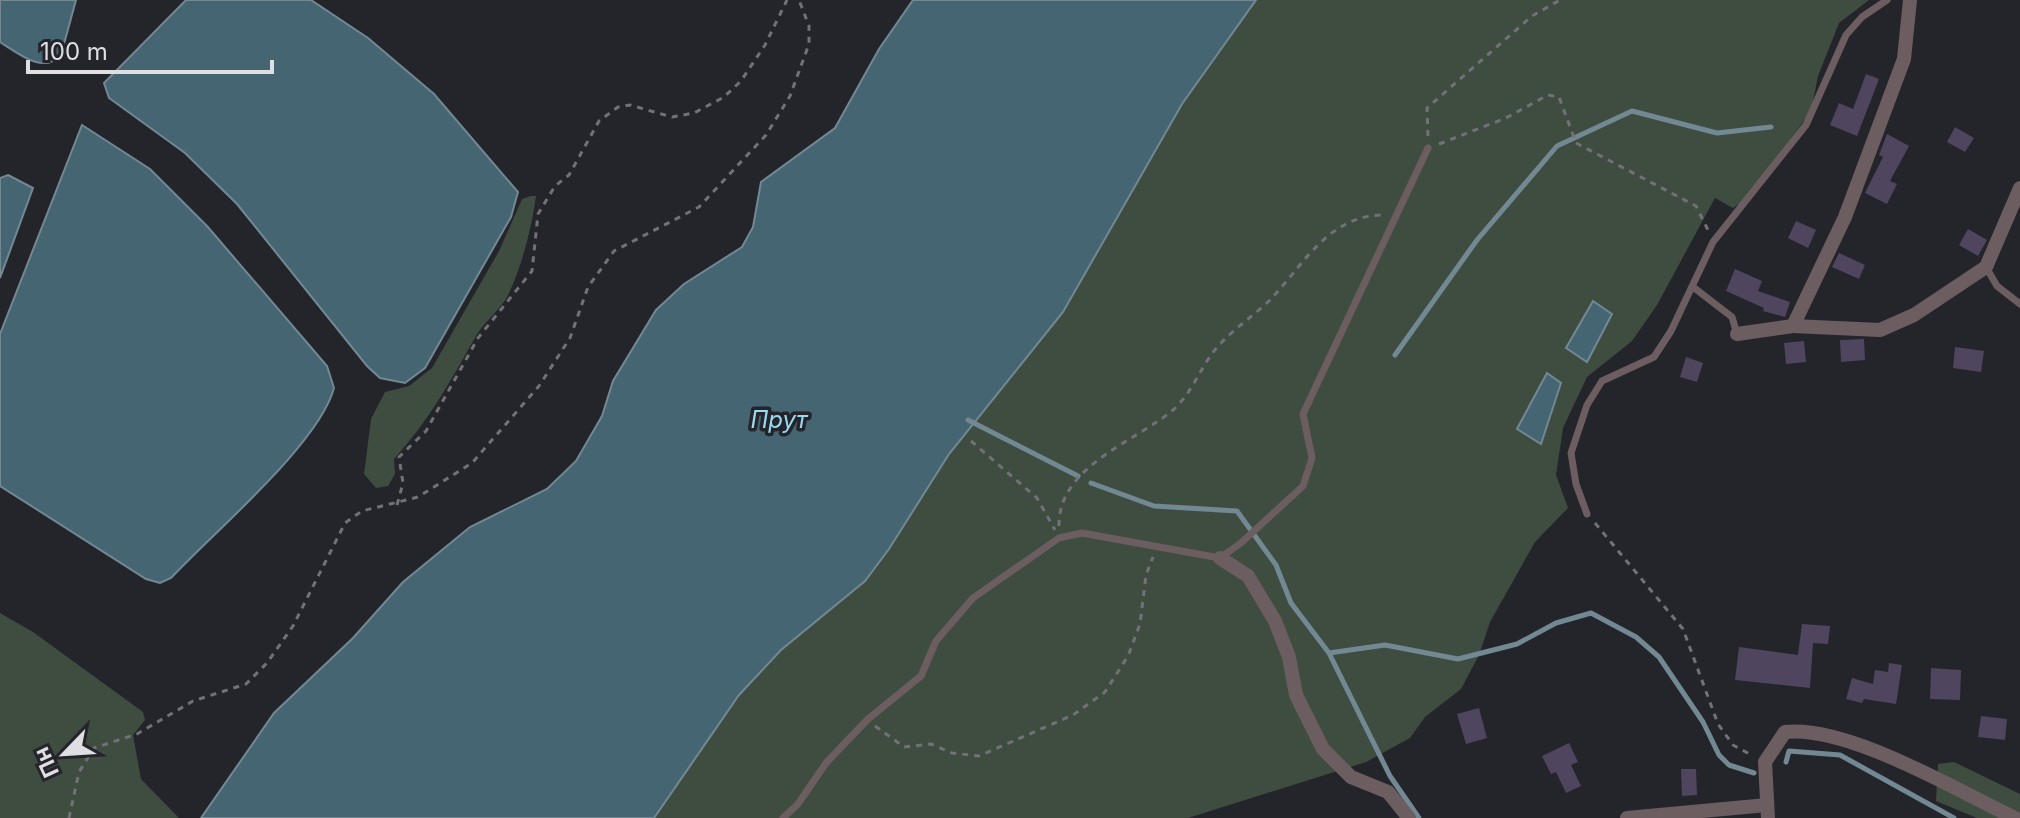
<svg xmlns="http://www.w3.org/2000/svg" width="2020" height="818" viewBox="0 0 2020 818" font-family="Inter,sans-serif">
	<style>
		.green { fill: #3f4d41 }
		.water { fill: #446571; stroke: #728993; stroke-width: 2 }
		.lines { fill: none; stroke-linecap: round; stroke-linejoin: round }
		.stream { stroke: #728993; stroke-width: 5 }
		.building { fill: #50455e }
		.path { stroke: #717177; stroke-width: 3; stroke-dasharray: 6 6; stroke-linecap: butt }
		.service { stroke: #6c5e60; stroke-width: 7 }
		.minor { stroke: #6c5e60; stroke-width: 14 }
		.labels { text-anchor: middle; stroke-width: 7; stroke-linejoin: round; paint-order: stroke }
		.water-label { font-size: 24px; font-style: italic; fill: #99d9f1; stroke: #24242b }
	</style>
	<rect width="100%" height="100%" fill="#24242b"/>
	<g class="green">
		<path d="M 1256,0 L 1869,0 L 1839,23 L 1818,76 L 1811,111 L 1746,199 L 1733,208 L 1715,198 L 1657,305 L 1632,341 L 1587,377 L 1563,428 L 1556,475 L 1568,508 L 1535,542 L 1490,622 L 1479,655 L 1461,689 L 1425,717 L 1410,738 L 1366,762 L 1188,818 L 654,818 L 739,695 L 781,650 L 865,581 L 889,549 L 949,454 L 1063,312 L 1182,104 Z"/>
		<path d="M 531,196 L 536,196 C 532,227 521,270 507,297 C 499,311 484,322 476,336 C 450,382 430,419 394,459 L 395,474 L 388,486 L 376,488 L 364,474 L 371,419 L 385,392 L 409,386 L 432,368 L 499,251 L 522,199 Z"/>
		<path d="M 0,613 L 33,632 L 143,712 L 145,720 L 133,735 L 141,779 L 179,818 L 0,818 Z"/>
		<path d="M 1954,762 L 2020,794 L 2020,818 L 1977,818 L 1936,801 L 1938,764 Z"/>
	</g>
	<g class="water">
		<path d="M 0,0 L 76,0 L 61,55 C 43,75 18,53 0,42 Z"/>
		<path d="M 186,0 L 311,0 L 368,38 L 434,94 L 518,192 L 511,217 L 425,368 L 405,383 L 380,378 L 367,366 L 237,204 L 185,153 L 109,98 L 104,83 Z"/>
		<path d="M 913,0 L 1256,0 L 1182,104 L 1063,312 L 949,454 L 889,549 L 865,581 L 781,650 L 739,695 L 654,818 L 201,818 L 274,713 L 353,638 L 403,582 L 470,527 L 547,489 L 576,461 L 602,416 L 613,381 L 656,310 L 684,284 L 742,247 L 753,227 L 761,182 L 835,128 L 879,49 Z"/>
		<path d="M 82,125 L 150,169 L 207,226 L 327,366 L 334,388 C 319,444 213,533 171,578 L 160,583 L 146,579 L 0,486 L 0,334 Z"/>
		<path d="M 8,175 L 33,188 L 0,278 L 0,178 Z"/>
		<path d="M 1593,301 L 1612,314 L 1587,362 L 1566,348 Z"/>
		<path d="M 1547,373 L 1561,383 L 1541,444 L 1517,429 Z"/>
	</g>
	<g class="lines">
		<g class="stream">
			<path d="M 1395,355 L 1477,240 L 1557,146 L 1632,111 L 1717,133 L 1771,127"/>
			<path d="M 968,420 L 1078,476"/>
			<path d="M 1091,483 L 1154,506 L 1237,511 L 1276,565 L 1291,603 L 1329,653 L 1390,776 L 1419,818"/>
			<path d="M 1329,653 L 1385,645 L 1458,659 L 1517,644 L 1556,623 L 1591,613 L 1636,637 L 1659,657 L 1703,722 L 1719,755 L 1729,765 L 1754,773"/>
			<path d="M 1786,762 L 1789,751 L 1840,755 L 1954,818"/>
		</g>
	</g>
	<g class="building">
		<path d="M 1866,74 L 1879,79 L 1857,136 L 1830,125 L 1839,103 L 1853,109 Z"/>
		<path d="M 1955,127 L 1974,138 L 1965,152 L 1947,142 Z"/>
		<path d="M 1887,134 L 1909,146 L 1890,181 L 1897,184 L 1887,204 L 1865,193 L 1883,157 L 1879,155 Z"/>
		<path d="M 1796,221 L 1816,230 L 1808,248 L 1788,238 Z"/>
		<path d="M 1968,229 L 1987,240 L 1978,256 L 1959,245 Z"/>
		<path d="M 1839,253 L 1865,265 L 1859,279 L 1832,267 Z"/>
		<path d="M 1735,269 L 1762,281 L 1758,291 L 1790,302 L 1785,317 L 1763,311 L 1764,308 L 1726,291 Z"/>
		<path d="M 1864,339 L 1865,360 L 1841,362 L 1840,340 Z"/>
		<path d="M 1804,341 L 1806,362 L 1786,364 L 1784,343 Z"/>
		<path d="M 1955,347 L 1984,351 L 1981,372 L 1953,368 Z"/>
		<path d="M 1686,357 L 1703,363 L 1697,382 L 1680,377 Z"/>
		<path d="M 1802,624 L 1830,626 L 1828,644 L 1813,643 L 1810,688 L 1735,680 L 1739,647 L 1798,655 Z"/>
		<path d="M 1889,663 L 1902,665 L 1896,704 L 1864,699 L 1862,703 L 1846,699 L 1852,678 L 1873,684 L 1875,670 L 1888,672 Z"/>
		<path d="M 1931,668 L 1961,670 L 1960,700 L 1930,699 Z"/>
		<path d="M 1479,708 L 1487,738 L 1466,744 L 1457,714 Z"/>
		<path d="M 1981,716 L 2007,719 L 2005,740 L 1978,737 Z"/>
		<path d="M 1569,743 L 1578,762 L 1571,765 L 1581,786 L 1566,793 L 1556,772 L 1551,774 L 1542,756 Z"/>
		<path d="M 1681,769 L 1696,769 L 1697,795 L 1682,796 Z"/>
	</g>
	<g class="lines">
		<g class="path">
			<path d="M 1428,136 L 1427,108 L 1532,16 L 1560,0"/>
			<path d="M 1439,144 L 1506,118 L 1548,95 L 1559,97 L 1576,143 L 1696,206 L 1709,232"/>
			<path d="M 971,441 L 1037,498 L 1055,530"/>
			<path d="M 397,505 L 403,483 L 399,457 L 426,431 L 478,338 L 532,271 L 538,214 L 555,186 L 569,175 L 599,121 L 618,107 L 630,105 L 672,117 L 694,113 L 724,97 L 741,81 L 765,45 L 787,0"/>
			<path d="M 1595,523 L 1683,629 L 1718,724 L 1733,745 L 1753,756"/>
			<path d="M 1059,526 C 1058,466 1135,442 1173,410 C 1190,395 1199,372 1211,355 C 1226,334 1250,319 1269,301 C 1304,265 1328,214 1386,215"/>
			<path d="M 875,726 L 904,747 L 931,744 L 952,753 L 979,756 L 1073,715 L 1105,692 L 1128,656 L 1140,624 L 1146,575 L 1153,557"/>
			<path d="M 69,818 L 79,772 L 94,748 L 137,734 L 193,701 L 246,684 L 267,663 L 293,626 L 345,523 L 362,511 L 418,497 L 472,463 L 539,386 L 570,338 L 588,287 L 614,251 L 699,207 L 766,135 L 790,96 L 809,44 L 809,26 L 799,0"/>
		</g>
		<g class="service">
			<path d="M 1986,267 L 1997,286 L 2020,304"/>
			<path d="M 1693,287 L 1732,317 L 1737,334"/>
			<path d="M 1587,514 L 1576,484 L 1571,453 L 1587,405 L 1602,381 L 1654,357 L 1671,331 L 1713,242 L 1806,125 L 1846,35 L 1862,17 L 1887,0"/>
			<path d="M 783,818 L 798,804 L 826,763 L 868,719 L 921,676 L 936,641 L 973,598 L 1059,538 L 1082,533 L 1220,558 L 1241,543 L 1303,486 L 1312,458 L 1303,414 L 1428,148"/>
		</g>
		<g class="minor">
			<path d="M 1910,0 L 1904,59 L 1845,217 L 1793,326 L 1880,330 L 1914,315 L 1986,267 L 2020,188"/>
			<path d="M 1737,334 L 1793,326"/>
			<path d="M 1220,558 L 1248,576 L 1275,621 L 1289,657 L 1296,695 L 1323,749 L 1351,777 L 1388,792 L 1409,818"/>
			<path d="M 1627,818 L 1767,805"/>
			<path d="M 1768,818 L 1765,762 L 1785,732 C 1848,725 1956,790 2015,818"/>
		</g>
	</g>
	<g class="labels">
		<g class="water-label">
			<text x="779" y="428">Прут</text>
		</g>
	</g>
	<g transform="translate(64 754) rotate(245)" stroke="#24242b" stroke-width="6" paint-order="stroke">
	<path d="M0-6L14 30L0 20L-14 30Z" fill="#dfdee3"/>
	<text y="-12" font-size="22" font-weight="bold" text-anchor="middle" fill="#dfdee3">Пн</text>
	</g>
	<path d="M28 60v12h244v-12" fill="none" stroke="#dfdee3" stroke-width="4"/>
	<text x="40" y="60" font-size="24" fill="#dfdee3" stroke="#24242b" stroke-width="6" paint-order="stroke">100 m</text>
</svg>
